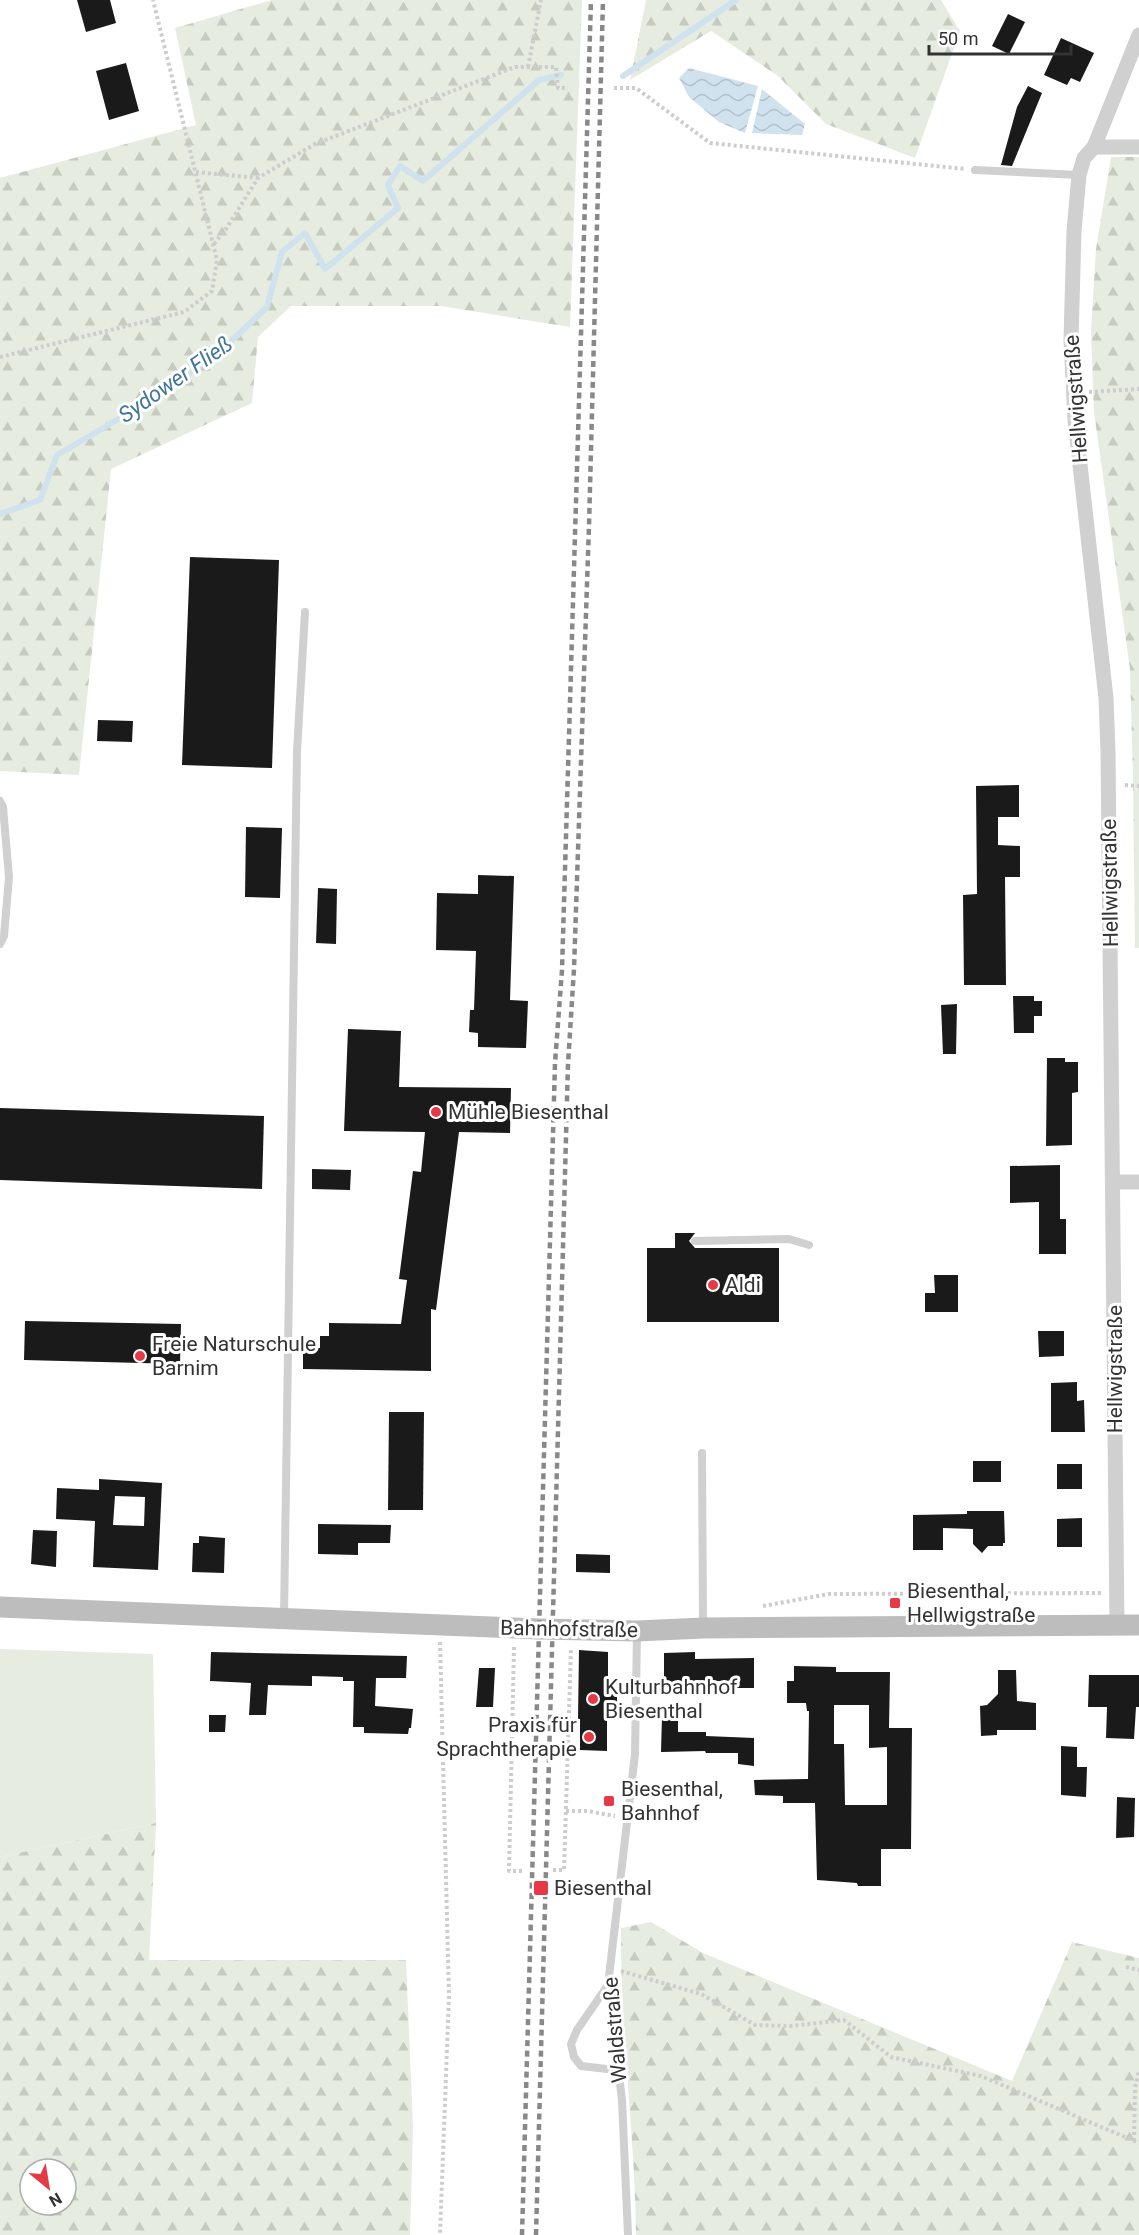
<svg xmlns="http://www.w3.org/2000/svg" width="1139" height="2235" viewBox="0 0 1139 2235" font-family="Roboto,sans-serif">
	<style>
		.green { fill: #e6ecdf }
		.forest { fill: url(#forest-firs); fill-rule: evenodd }
		.water { fill: url(#water-waves) }
		.lines { fill: none; stroke-linecap: round; stroke-linejoin: round }
		.stream { stroke: #cfe2ee; stroke-width: 6 }
		.building { fill: #1a1a1a; fill-rule: evenodd }
		.path { stroke: #cdcdcd; stroke-width: 4; stroke-dasharray: 3 3; stroke-linecap: butt }
		.service { stroke: #d0d0d0; stroke-width: 8 }
		.minor { stroke: #d0d0d0; stroke-width: 15 }
		.secondary { stroke: #bdbdbd; stroke-width: 21 }
		.rail { stroke: #888; stroke-width: 4.5; stroke-dasharray: 6 4.5; stroke-linecap: butt }
		.poi-dot { fill: #e63946; stroke: #fff; stroke-width: 2 }
		.labels { text-anchor: middle; stroke-width: 6; stroke-linejoin: round; paint-order: stroke }
		.street-label { font-size: 21px; fill: #333; stroke: #fff }
		.poi-label { font-size: 21px; fill: #333; stroke: #fff; text-anchor: start }
		.water-label { font-size: 22px; font-style: italic; fill: #3f7597; stroke: #fff }
	</style>
	<defs>
		<pattern id="forest-firs" width="22" height="20" patternUnits="userSpaceOnUse" patternTransform="scale(1.5)"><rect width="22" height="20" fill="#e6ecdf"/><path d="M5 1l3.5 6h-7zM16 11l3.5 6h-7z" fill="#c6cbc0"/></pattern>
		<pattern id="water-waves" width="16" height="10" patternUnits="userSpaceOnUse" patternTransform="scale(1.5)"><rect width="16" height="10" fill="#cfe2ee"/><path d="M0 5q4-4 8 0t8 0" fill="none" stroke="#b2c2cd"/></pattern>
	</defs>
	<rect width="100%" height="100%" fill="#fff"/>
	<path class="green" d="M 0,1649 L 153,1654 L 156,1823 L 0,1857 Z"/>
	<g class="forest">
		<path d="M 272,0 L 582,0 L 570,327 L 441,306 L 291,306 L 258,337 L 252,403 L 111,469 L 79,775 L 0,771 L 0,178 L 196,125 L 175,28 Z"/>
		<path d="M 646,0 L 941,0 L 960,31 L 915,158 L 826,124 L 778,76 L 711,31 L 630,80 Z"/>
		<path d="M 1111,157 L 1139,157 L 1139,948 L 1135,948 L 1133,776 L 1130,669 L 1094,412 L 1091,331 L 1096,249 Z"/>
		<path d="M 156,1823 L 149,1960 L 406,1960 L 413,2127 L 410,2235 L 0,2235 L 0,1857 ZM 30,2169 L 66,2169 L 66,2205 L 30,2205 Z"/>
		<path d="M 651,1922 L 703,1953 L 1012,2081 L 1072,1942 L 1139,1958 L 1139,2235 L 636,2235 C 635,2132 620,2031 621,1928 Z"/>
	</g>
	<g class="water">
		<path d="M 689,68 L 758,86 L 745,133 L 719,122 L 689,97 L 679,78 Z"/>
		<path d="M 762,89 L 805,124 L 802,135 L 752,133 Z"/>
	</g>
	<g class="lines">
		<g class="stream">
			<path d="M 623,76 L 736,0"/>
			<path d="M 0,514 L 40,500 L 57,455 L 146,403 L 221,351 L 267,307 L 282,252 L 305,233 L 325,269 L 398,208 L 388,185 L 400,166 L 423,181 L 539,80 L 561,75"/>
		</g>
	</g>
	<g class="building">
		<path d="M 77,0 L 110,0 L 116,23 L 86,32 Z"/>
		<path d="M 1008,14 L 1025,22 L 1009,54 L 992,46 Z"/>
		<path d="M 1061,38 L 1094,53 L 1080,82 L 1071,78 L 1067,85 L 1044,75 Z"/>
		<path d="M 126,63 L 139,111 L 109,120 L 96,71 Z"/>
		<path d="M 1028,86 L 1042,93 L 1012,166 L 1001,165 L 1017,107 Z"/>
		<path d="M 190,557 L 279,560 L 272,768 L 182,765 Z"/>
		<path d="M 98,720 L 133,721 L 132,742 L 97,741 Z"/>
		<path d="M 1019,785 L 1019,817 L 998,817 L 998,845 L 1020,846 L 1020,877 L 1005,877 L 1006,985 L 964,985 L 963,895 L 977,894 L 976,786 Z"/>
		<path d="M 246,827 L 282,828 L 280,898 L 245,897 Z"/>
		<path d="M 478,875 L 514,876 L 510,1000 L 528,1001 L 526,1048 L 478,1047 L 478,1033 L 469,1032 L 470,1010 L 474,1010 L 476,951 L 436,950 L 437,893 L 478,894 Z"/>
		<path d="M 318,888 L 337,889 L 336,944 L 316,943 Z"/>
		<path d="M 1013,996 L 1034,996 L 1034,1001 L 1042,1001 L 1042,1016 L 1034,1016 L 1034,1033 L 1014,1033 Z"/>
		<path d="M 957,1004 L 956,1054 L 943,1054 L 941,1005 Z"/>
		<path d="M 348,1029 L 401,1031 L 399,1087 L 511,1088 L 510,1133 L 459,1132 L 436,1310 L 431,1309 L 431,1371 L 303,1369 L 303,1348 L 320,1348 L 320,1336 L 329,1336 L 329,1323 L 401,1324 L 407,1280 L 399,1279 L 413,1171 L 421,1172 L 425,1132 L 344,1131 Z"/>
		<path d="M 1047,1058 L 1065,1058 L 1065,1062 L 1078,1062 L 1078,1092 L 1072,1093 L 1072,1145 L 1046,1146 Z"/>
		<path d="M 0,1108 L 264,1116 L 262,1189 L 0,1180 Z"/>
		<path d="M 1060,1165 L 1060,1219 L 1066,1219 L 1066,1254 L 1039,1254 L 1039,1202 L 1010,1203 L 1010,1166 Z"/>
		<path d="M 312,1169 L 351,1170 L 350,1190 L 312,1189 Z"/>
		<path d="M 675,1233 L 695,1233 L 689,1241 L 695,1248 L 779,1248 L 779,1322 L 647,1322 L 647,1248 L 675,1248 Z"/>
		<path d="M 934,1275 L 958,1275 L 958,1312 L 925,1312 L 925,1293 L 935,1293 Z"/>
		<path d="M 25,1321 L 181,1324 L 180,1364 L 24,1360 Z"/>
		<path d="M 1038,1331 L 1064,1331 L 1064,1356 L 1039,1357 Z"/>
		<path d="M 1077,1382 L 1077,1401 L 1084,1400 L 1085,1432 L 1051,1432 L 1051,1383 Z"/>
		<path d="M 389,1412 L 424,1412 L 423,1510 L 388,1510 Z"/>
		<rect x="973" y="1461" width="28" height="21"/>
		<rect x="1057" y="1464" width="25" height="25"/>
		<path d="M 99,1479 L 162,1483 L 158,1570 L 93,1567 L 95,1521 L 56,1519 L 57,1488 L 99,1490 ZM 115,1496 L 145,1497 L 144,1526 L 113,1525 Z"/>
		<path d="M 967,1511 L 1004,1511 L 1005,1543 L 1003,1543 L 1003,1546 L 988,1546 L 982,1553 L 973,1544 L 973,1529 L 943,1528 L 943,1550 L 913,1550 L 913,1515 L 967,1514 Z"/>
		<path d="M 1082,1518 L 1082,1547 L 1057,1547 L 1057,1519 Z"/>
		<path d="M 318,1524 L 391,1525 L 390,1543 L 358,1543 L 358,1555 L 318,1554 Z"/>
		<path d="M 33,1530 L 57,1531 L 56,1567 L 31,1564 Z"/>
		<path d="M 199,1536 L 225,1538 L 224,1573 L 192,1572 L 193,1543 L 199,1543 Z"/>
		<path d="M 576,1554 L 610,1555 L 610,1573 L 576,1572 Z"/>
		<path d="M 579,1650 L 608,1652 L 608,1688 L 617,1688 L 617,1719 L 607,1719 L 607,1751 L 580,1750 L 580,1719 L 578,1719 Z"/>
		<path d="M 211,1652 L 407,1656 L 406,1678 L 376,1678 L 375,1706 L 413,1709 L 411,1728 L 409,1728 L 408,1734 L 364,1733 L 364,1727 L 353,1727 L 354,1681 L 343,1681 L 343,1677 L 312,1676 L 312,1686 L 268,1685 L 266,1715 L 249,1715 L 251,1683 L 210,1681 Z"/>
		<path d="M 695,1652 L 695,1659 L 754,1658 L 754,1688 L 721,1688 L 721,1681 L 664,1682 L 664,1653 Z"/>
		<path d="M 794,1666 L 836,1667 L 836,1672 L 890,1672 L 889,1728 L 912,1728 L 911,1849 L 881,1849 L 881,1886 L 858,1886 L 857,1883 L 817,1880 L 815,1803 L 783,1803 L 783,1796 L 755,1795 L 754,1780 L 808,1779 L 809,1711 L 807,1711 L 806,1703 L 787,1703 L 787,1681 L 794,1681 ZM 834,1705 L 869,1705 L 869,1748 L 887,1747 L 887,1805 L 845,1805 L 844,1744 L 834,1744 Z"/>
		<path d="M 479,1668 L 495,1668 L 493,1707 L 476,1707 Z"/>
		<path d="M 998,1670 L 1016,1670 L 1017,1701 L 1036,1703 L 1036,1730 L 997,1730 L 997,1735 L 981,1736 L 980,1706 L 987,1705 L 998,1694 Z"/>
		<path d="M 1089,1675 L 1139,1675 L 1139,1707 L 1136,1707 L 1134,1739 L 1106,1738 L 1107,1707 L 1088,1707 Z"/>
		<path d="M 209,1715 L 226,1715 L 225,1732 L 209,1732 Z"/>
		<path d="M 662,1716 L 678,1717 L 678,1732 L 706,1732 L 706,1736 L 754,1738 L 754,1766 L 738,1764 L 738,1753 L 706,1753 L 705,1751 L 661,1752 Z"/>
		<path d="M 1061,1746 L 1077,1747 L 1077,1767 L 1087,1767 L 1086,1797 L 1061,1795 Z"/>
		<path d="M 1117,1797 L 1135,1798 L 1134,1837 L 1116,1838 Z"/>
	</g>
	<g class="lines">
		<g class="path">
			<path d="M 528,67 L 541,0"/>
			<path d="M 614,88 L 636,88 L 710,143 L 965,169"/>
			<path d="M 196,172 L 257,178"/>
			<path d="M 214,244 L 226,229 L 258,178 L 315,144 L 515,67 L 556,67 L 558,88 L 568,88"/>
			<path d="M 0,357 L 184,312 L 212,291 L 217,260 L 153,0"/>
			<path d="M 1089,392 L 1139,389"/>
			<path d="M 1125,785 L 1139,786"/>
			<path d="M 763,1606 L 829,1594 L 1103,1593"/>
			<path d="M 440,1642 L 449,1995 L 440,2235"/>
			<path d="M 514,1647 L 509,1871 L 523,1871"/>
			<path d="M 566,1811 L 587,1811 L 615,1816"/>
			<path d="M 553,1870 L 564,1870 L 571,1648"/>
			<path d="M 1126,1967 L 1139,1970"/>
			<path d="M 621,1971 L 701,1994 L 755,2025 L 791,2026 L 844,2020 L 891,2057 L 981,2076 L 1139,2143"/>
			<path d="M 1134,2141 L 1135,2088 L 1139,2071"/>
		</g>
		<g class="service">
			<path d="M 975,170 L 1079,175"/>
			<path d="M 0,801 L 3,807 L 9,877 L 4,936 L 0,944"/>
			<path d="M 695,1241 L 789,1239 L 809,1245"/>
			<path d="M 702,1453 L 703,1625"/>
			<path d="M 284,1617 L 297,751 L 305,612"/>
			<path d="M 608,1985 L 577,2030 L 571,2044 L 574,2057 L 581,2066 L 607,2069 L 618,2067"/>
			<path d="M 628,2235 L 622,2100 L 608,1985 L 635,1754 L 637,1633"/>
		</g>
		<g class="minor">
			<path d="M 1094,147 L 1139,147"/>
			<path d="M 1114,1182 L 1139,1182"/>
			<path d="M 1117,1625 L 1108,752 L 1106,698 L 1075,420 L 1071,340 L 1074,231 L 1079,175 L 1084,158 L 1094,147 L 1139,35"/>
		</g>
		<path class="secondary" d="M 0,1607 L 539,1629 L 637,1631 L 703,1628 L 1139,1625"/>
		<g class="rail">
			<path d="M 522,2235 L 555,1063 L 562,970 L 591,0"/>
			<path d="M 536,2235 L 568,1064 L 574,969 L 589,525 L 603,0"/>
		</g>
	</g>
	<g class="poi-dot">
		<circle cx="436" cy="1112" r="6"/>
		<circle cx="713" cy="1285" r="6"/>
		<circle cx="140" cy="1356" r="6"/>
		<rect x="889" y="1597" width="12" height="12" rx="3"/>
		<circle cx="593" cy="1699" r="6"/>
		<circle cx="589" cy="1737" r="6"/>
		<rect x="603" y="1795" width="12" height="12" rx="3"/>
		<rect x="533" y="1880" width="16" height="16" rx="3"/>
	</g>
	<g class="labels">
		<g class="street-label">
			<text transform="translate(1076 399) rotate(-94)" y="7">Hellwigstraße</text>
			<text transform="translate(1110 883) rotate(-91)" y="7">Hellwigstraße</text>
			<text transform="translate(1115 1369) rotate(-90)" y="7">Hellwigstraße</text>
			<text transform="translate(569 1629) rotate(1)" y="7">Bahnhofstraße</text>
			<text transform="translate(615 2030) rotate(-95)" y="7">Waldstraße</text>
		</g>
		<g class="poi-label">
			<text x="448" y="1119">Mühle Biesenthal</text>
			<text x="725" y="1292">Aldi</text>
			<text x="152" y="1351">Freie Naturschule<tspan x="152" dy="24">Barnim</tspan></text>
			<text x="907" y="1598">Biesenthal,<tspan x="907" dy="24">Hellwigstraße</tspan></text>
			<text x="605" y="1694">Kulturbahnhof<tspan x="605" dy="24">Biesenthal</tspan></text>
			<text x="577" y="1732" text-anchor="end">Praxis für<tspan x="577" dy="24">Sprachtherapie</tspan></text>
			<text x="621" y="1796">Biesenthal,<tspan x="621" dy="24">Bahnhof</tspan></text>
			<text x="554" y="1895">Biesenthal</text>
		</g>
		<g class="water-label">
			<text transform="translate(175 379) rotate(-35)" y="8">Sydower Fließ</text>
		</g>
	</g>
	<g transform="translate(48 2187) rotate(150)"><circle r="28" fill="#ffffff" stroke="#adadad" stroke-width="1.5"/>
	<path d="M0-4.5L10 22L0 15L-10 22Z" fill="#e63946"/>
	<text y="-9" font-size="16" font-weight="bold" text-anchor="middle" fill="#333333">N</text>
	</g>
	<path d="M929 45v9h142v-9" fill="none" stroke="#333333" stroke-width="3"/>
	<text x="938" y="45" font-size="18" fill="#333333" stroke="#ffffff" stroke-width="4.5" paint-order="stroke">50 m</text>
</svg>
